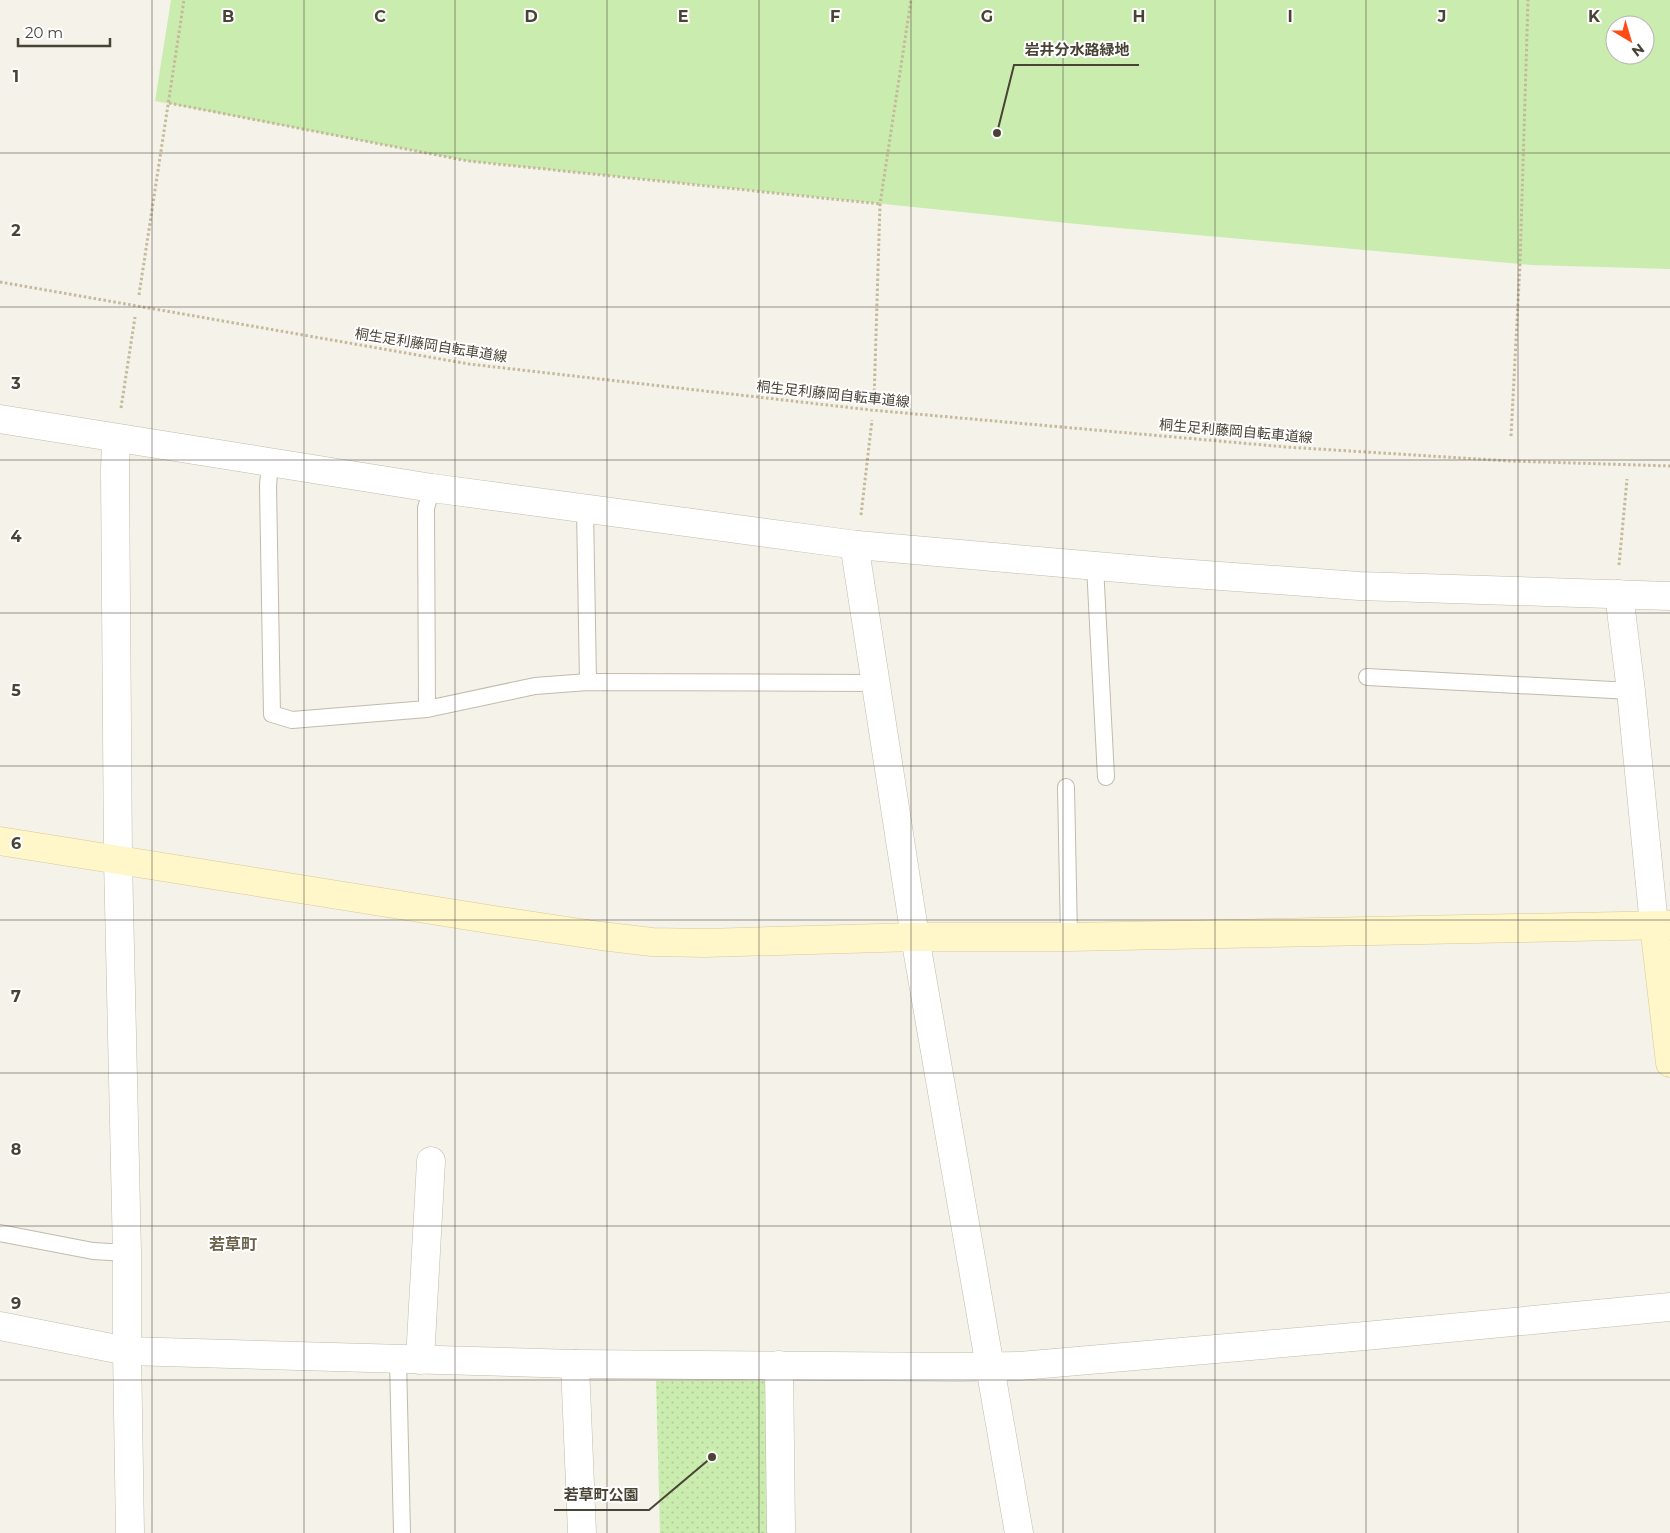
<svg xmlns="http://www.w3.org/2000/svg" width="1670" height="1533" viewBox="0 0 1670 1533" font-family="Montserrat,'Noto Sans JP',sans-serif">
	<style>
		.grass { fill: #cbecaf; fill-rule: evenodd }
		.park { fill: url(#park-dots) }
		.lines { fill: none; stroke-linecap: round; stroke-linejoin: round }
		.lane-casing { stroke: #c1bbaa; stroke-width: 18 }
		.street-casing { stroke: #c1bbaa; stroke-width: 29 }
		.secondary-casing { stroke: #d8cb96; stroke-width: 29 }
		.path { stroke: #c4b99b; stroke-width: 3; stroke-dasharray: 2.5 2.5; stroke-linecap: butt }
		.lane { stroke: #fff; stroke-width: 16 }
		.street { stroke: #fff; stroke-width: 28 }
		.secondary { stroke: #fff6c9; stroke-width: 28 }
		.grid { fill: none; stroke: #494336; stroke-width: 1; stroke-opacity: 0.55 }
		.labels { text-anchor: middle; stroke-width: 4; stroke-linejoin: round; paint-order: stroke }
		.street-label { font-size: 14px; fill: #494336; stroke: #fff }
		.quarter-label { font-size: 16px; font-weight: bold; fill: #6d634d; stroke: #fff }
		.grid-label { font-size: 16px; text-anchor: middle; font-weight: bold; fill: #494336; stroke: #fff; stroke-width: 4; stroke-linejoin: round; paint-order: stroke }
		.leader { fill: none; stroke: #494336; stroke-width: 2 }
		.callout-dot { fill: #494336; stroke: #fff; stroke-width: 2 }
		.callout-label { font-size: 15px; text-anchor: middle; font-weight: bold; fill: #494336; stroke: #fff; stroke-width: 4; stroke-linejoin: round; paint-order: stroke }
	</style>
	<defs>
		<pattern id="park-dots" width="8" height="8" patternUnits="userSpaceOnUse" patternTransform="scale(1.25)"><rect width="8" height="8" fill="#cbecaf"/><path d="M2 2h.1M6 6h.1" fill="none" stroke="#b0cc97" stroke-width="1.8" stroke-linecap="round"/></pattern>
	</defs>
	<rect width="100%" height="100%" fill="#f5f2e9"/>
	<path class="grass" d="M 171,0 L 1670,0 L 1670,269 L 1531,265 L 1097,226 L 468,161 L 155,101 ZM 1615,25 L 1645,25 L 1645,55 L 1615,55 Z"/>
	<path class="park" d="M 656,1381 L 765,1381 L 768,1533 L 660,1533 Z"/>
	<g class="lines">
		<g class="lane-casing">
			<g id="lane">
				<path d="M 270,462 L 268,486 L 272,714 L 292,720 L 427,709 L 535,686 L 588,682 L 876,683"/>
				<path d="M 585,509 L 588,682"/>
				<path d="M 1095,566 L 1106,777"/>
				<path d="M 1367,677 L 1631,691"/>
				<path d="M 427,709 L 426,508 L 432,488"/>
				<path d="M 1066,787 L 1069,937"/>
				<path d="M 0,1233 L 93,1251 L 127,1253"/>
				<path d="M 398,1360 L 402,1533"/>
			</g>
		</g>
		<g class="street-casing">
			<g id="street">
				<path d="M 0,419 L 432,488 L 857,545 L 1165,572 L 1359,586 L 1670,596"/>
				<path d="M 116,439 L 115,470 L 118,860 L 127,1253 L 127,1351 L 130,1533"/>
				<path d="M 857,545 L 856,556 L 915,937 L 1019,1533"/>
				<path d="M 1619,594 L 1631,691 L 1654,925"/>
				<path d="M 0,1326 L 127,1351 L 575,1364 L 960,1367 L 1020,1366 L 1365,1336 L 1670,1307"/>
				<path d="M 420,1360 L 431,1161"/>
				<path d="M 575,1364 L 582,1533"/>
				<path d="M 779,1365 L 781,1530"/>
			</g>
		</g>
		<g class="secondary-casing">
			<g id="secondary">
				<path d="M 0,841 L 494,920 L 601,936 L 652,942 L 705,943 L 915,937 L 1069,937 L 1670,925"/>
				<path d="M 1654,925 L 1670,1063"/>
			</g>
		</g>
		<g class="path">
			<path d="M 169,103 L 468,161 L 880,204"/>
			<path d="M 0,282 L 469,364 L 871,410 L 1286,447 L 1510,461 L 1670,466"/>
			<path d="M 139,295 L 184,0"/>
			<path d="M 874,401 L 880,204 L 911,0"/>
			<path d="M 121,408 L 135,317"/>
			<path d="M 1511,436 L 1520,264 L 1528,0"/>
			<path d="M 861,515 L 872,420"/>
			<path d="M 1619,565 L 1627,479"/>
		</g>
		<use href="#lane" class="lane"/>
		<use href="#street" class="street"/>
		<use href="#secondary" class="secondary"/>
	</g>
	<path class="grid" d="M 152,0 L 152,1533M 304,0 L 304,1533M 455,0 L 455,1533M 607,0 L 607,1533M 759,0 L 759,1533M 911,0 L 911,1533M 1063,0 L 1063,1533M 1215,0 L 1215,1533M 1366,0 L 1366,1533M 1518,0 L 1518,1533M 0,153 L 1670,153M 0,307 L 1670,307M 0,460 L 1670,460M 0,613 L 1670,613M 0,766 L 1670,766M 0,920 L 1670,920M 0,1073 L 1670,1073M 0,1226 L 1670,1226M 0,1380 L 1670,1380"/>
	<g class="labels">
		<g class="street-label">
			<text transform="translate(431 345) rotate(9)" y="5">桐生足利藤岡自転車道線</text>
			<text transform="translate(833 394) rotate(6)" y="5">桐生足利藤岡自転車道線</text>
			<text transform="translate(1236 431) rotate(5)" y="5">桐生足利藤岡自転車道線</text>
		</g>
		<g class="quarter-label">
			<text x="233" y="1250">若草町</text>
		</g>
	</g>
	<g class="grid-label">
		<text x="228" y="22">B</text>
		<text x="380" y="22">C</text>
		<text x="531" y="22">D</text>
		<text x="683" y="22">E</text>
		<text x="835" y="22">F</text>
		<text x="987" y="22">G</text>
		<text x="1139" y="22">H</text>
		<text x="1290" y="22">I</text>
		<text x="1442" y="22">J</text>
		<text x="1594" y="22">K</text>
		<text x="16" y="82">1</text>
		<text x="16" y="236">2</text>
		<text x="16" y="389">3</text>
		<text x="16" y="542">4</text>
		<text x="16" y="696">5</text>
		<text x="16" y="849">6</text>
		<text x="16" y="1002">7</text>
		<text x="16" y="1155">8</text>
		<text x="16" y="1309">9</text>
	</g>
	<path class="leader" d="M997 133L1014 65H1139M712 1457L649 1510H554"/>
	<g class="callout-dot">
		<circle cx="997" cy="133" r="5"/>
		<circle cx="712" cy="1457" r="5"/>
	</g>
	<g class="callout-label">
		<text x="1077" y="55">岩井分水路緑地</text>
		<text x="601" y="1500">若草町公園</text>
	</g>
	<g transform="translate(1630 40) rotate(142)"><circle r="24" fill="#ffffff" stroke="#b6b4af"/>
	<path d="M0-4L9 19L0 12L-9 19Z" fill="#ff4c16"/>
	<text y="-8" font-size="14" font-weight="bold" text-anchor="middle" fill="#494336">N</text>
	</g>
	<path d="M18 38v8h92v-8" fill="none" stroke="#494336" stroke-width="2.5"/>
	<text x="25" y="38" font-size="15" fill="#494336" stroke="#ffffff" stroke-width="4" paint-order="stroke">20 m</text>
</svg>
